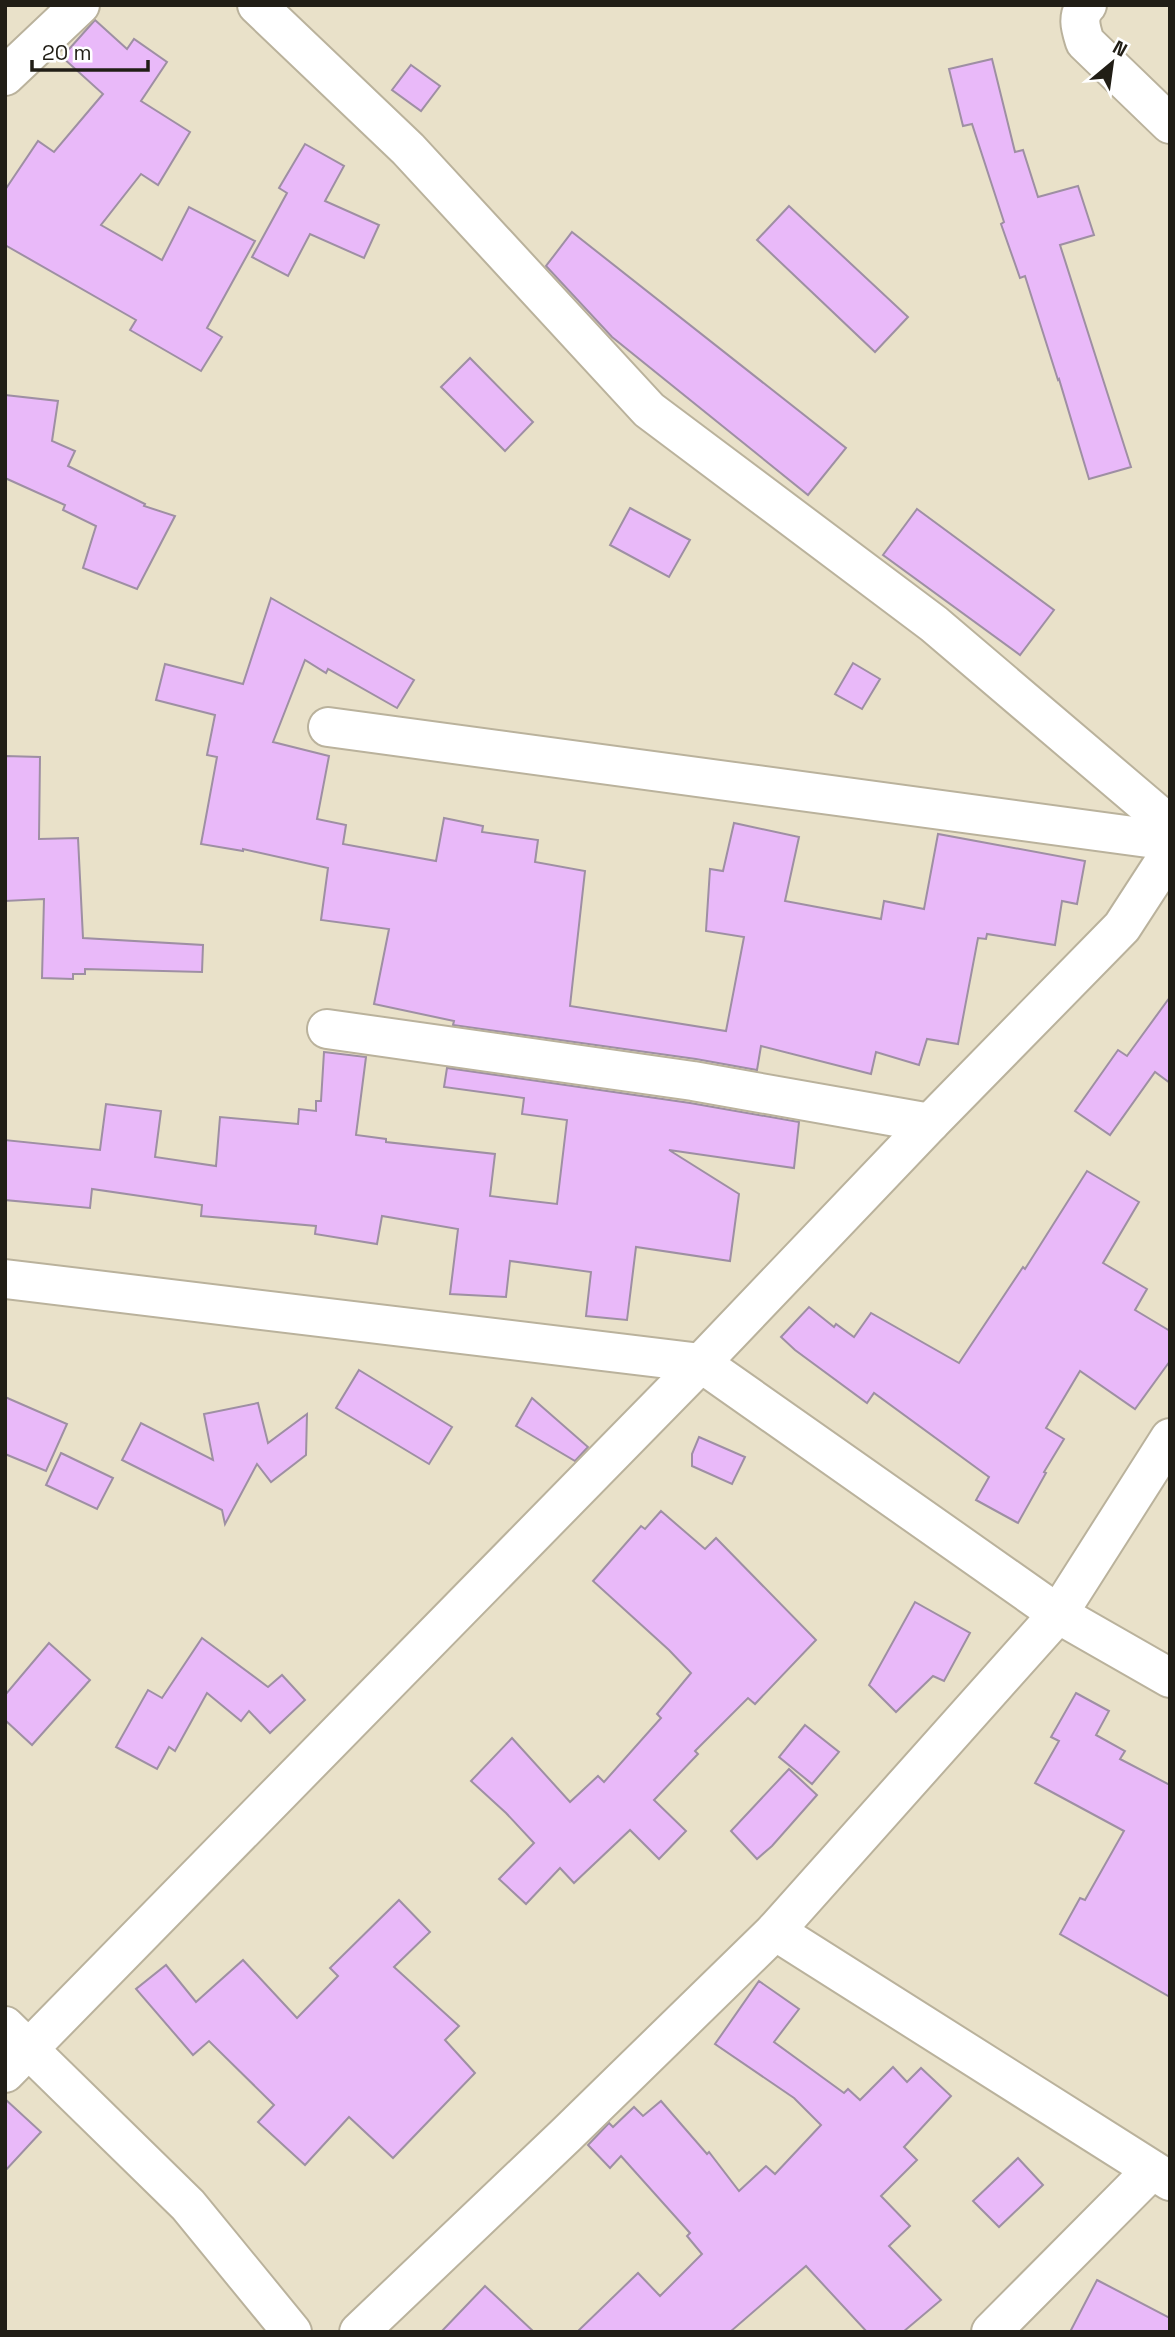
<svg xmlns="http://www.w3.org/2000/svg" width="1175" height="2337" viewBox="0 0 1175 2337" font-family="'Space Grotesk',sans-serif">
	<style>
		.building { fill: #e9b9f9; stroke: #9e8fa3; stroke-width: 2 }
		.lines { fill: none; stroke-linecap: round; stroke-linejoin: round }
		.minor-casing { stroke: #bab29c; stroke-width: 42 }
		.minor { stroke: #fff; stroke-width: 38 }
	</style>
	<rect width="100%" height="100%" fill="#e9e1c9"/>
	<g class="building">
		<path d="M 95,20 L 127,49 L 134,39 L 167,62 L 141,101 L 190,132 L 158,185 L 141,174 L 101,225 L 162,260 L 189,207 L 255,241 L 207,328 L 222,337 L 201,371 L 130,330 L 136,320 L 5,245 L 5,190 L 38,141 L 54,152 L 103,94 L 62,57 Z"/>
		<path d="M 992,59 L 1015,152 L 1023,150 L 1038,197 L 1078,186 L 1094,235 L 1060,245 L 1131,467 L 1089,479 L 1059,379 L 1058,380 L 1025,276 L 1020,278 L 1001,224 L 1004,222 L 972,124 L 963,126 L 949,69 Z"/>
		<path d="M 411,65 L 440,86 L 421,111 L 392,90 Z"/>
		<path d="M 305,144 L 344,166 L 325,201 L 379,225 L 364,258 L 310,234 L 288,276 L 252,257 L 287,193 L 279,188 Z"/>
		<path d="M 789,206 L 908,317 L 875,352 L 757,240 Z"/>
		<path d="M 572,232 L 846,448 L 808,495 L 612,337 L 546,266 Z"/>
		<path d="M 470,358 L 533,422 L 505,451 L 441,387 Z"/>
		<path d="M 5,395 L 58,401 L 52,441 L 75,451 L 68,466 L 145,504 L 144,506 L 175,516 L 137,589 L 83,568 L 96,526 L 63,510 L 65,505 L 5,478 Z"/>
		<path d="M 630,508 L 690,540 L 669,577 L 610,545 Z"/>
		<path d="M 917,509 L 1054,610 L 1020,655 L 883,555 Z"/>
		<path d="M 271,598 L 414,680 L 397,708 L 328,669 L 326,673 L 305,660 L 273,742 L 329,756 L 317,819 L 346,825 L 343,844 L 436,861 L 444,818 L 483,826 L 482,832 L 538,840 L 535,862 L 585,871 L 570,1006 L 726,1031 L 744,937 L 706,931 L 710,869 L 723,871 L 734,823 L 799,837 L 785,901 L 881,919 L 884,901 L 924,909 L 938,834 L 1085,861 L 1077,904 L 1062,901 L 1055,945 L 987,934 L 986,939 L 978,938 L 958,1044 L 927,1039 L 919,1065 L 876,1052 L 871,1074 L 761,1046 L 757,1070 L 696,1059 L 453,1025 L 454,1021 L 374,1004 L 389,929 L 321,920 L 328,868 L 243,849 L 243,851 L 201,844 L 217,757 L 207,755 L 215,715 L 156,700 L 165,664 L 243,684 Z"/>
		<path d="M 853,663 L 880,679 L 862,709 L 835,694 Z"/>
		<path d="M 5,756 L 40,757 L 39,839 L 78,838 L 83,938 L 203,945 L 202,972 L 85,969 L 85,974 L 73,974 L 73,979 L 42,978 L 44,899 L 5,901 Z"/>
		<path d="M 1170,997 L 1170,1083 L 1155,1072 L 1110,1135 L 1075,1111 L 1118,1050 L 1127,1056 Z"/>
		<path d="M 324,1052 L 366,1057 L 356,1135 L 386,1139 L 386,1142 L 495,1154 L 490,1196 L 557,1204 L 567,1120 L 522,1114 L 524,1098 L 444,1087 L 447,1068 L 690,1103 L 799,1122 L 794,1168 L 669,1150 L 739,1194 L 730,1261 L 636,1247 L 627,1320 L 586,1316 L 591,1272 L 510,1261 L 506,1297 L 450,1294 L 458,1229 L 382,1216 L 377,1244 L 315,1234 L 316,1226 L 201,1216 L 202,1205 L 92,1189 L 90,1208 L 5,1200 L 5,1140 L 100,1150 L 106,1104 L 161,1111 L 155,1157 L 216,1166 L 220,1117 L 298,1124 L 299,1109 L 316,1111 L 316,1101 L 321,1101 Z"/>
		<path d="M 1087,1171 L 1139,1202 L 1103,1263 L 1147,1289 L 1135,1310 L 1170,1331 L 1170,1361 L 1135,1409 L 1080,1371 L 1046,1428 L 1064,1439 L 1044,1472 L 1046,1473 L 1018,1523 L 976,1500 L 989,1477 L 874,1393 L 867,1403 L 795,1350 L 781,1337 L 809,1307 L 834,1327 L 836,1324 L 854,1337 L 871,1313 L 959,1363 L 1023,1267 L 1025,1269 Z"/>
		<path d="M 359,1370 L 452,1427 L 429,1464 L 336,1408 Z"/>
		<path d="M 5,1397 L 67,1424 L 46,1471 L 5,1454 Z"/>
		<path d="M 532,1398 L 588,1447 L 575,1461 L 516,1426 Z"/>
		<path d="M 258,1403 L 268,1443 L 307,1414 L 306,1455 L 271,1482 L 257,1464 L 225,1524 L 222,1510 L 122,1460 L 141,1423 L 213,1460 L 204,1414 Z"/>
		<path d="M 699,1437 L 745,1457 L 732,1484 L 692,1466 L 692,1454 Z"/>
		<path d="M 61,1453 L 113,1478 L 97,1509 L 46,1485 Z"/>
		<path d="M 661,1511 L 705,1549 L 716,1538 L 816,1640 L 755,1704 L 748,1698 L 695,1751 L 698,1754 L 654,1800 L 686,1831 L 659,1859 L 630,1830 L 574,1883 L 560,1868 L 526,1904 L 499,1879 L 534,1843 L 506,1813 L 471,1781 L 512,1738 L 570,1802 L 598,1776 L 604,1782 L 661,1718 L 657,1714 L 691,1673 L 669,1650 L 593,1581 L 641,1526 L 645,1529 Z"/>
		<path d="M 915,1602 L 970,1633 L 944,1681 L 933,1676 L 896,1712 L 869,1685 Z"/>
		<path d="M 202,1638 L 268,1687 L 282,1675 L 305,1700 L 270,1733 L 249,1711 L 241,1721 L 207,1693 L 175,1751 L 169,1747 L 157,1769 L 116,1747 L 148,1690 L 162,1698 Z"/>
		<path d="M 49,1643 L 90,1680 L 32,1745 L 5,1720 L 5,1695 Z"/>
		<path d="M 1076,1693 L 1109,1711 L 1096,1735 L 1125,1751 L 1120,1759 L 1170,1785 L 1170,1997 L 1060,1934 L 1080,1898 L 1085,1900 L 1124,1831 L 1035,1783 L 1059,1741 L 1051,1737 Z"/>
		<path d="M 805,1725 L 839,1752 L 812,1784 L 779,1757 Z"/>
		<path d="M 789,1769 L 817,1795 L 772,1846 L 757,1859 L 731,1831 Z"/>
		<path d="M 399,1900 L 430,1932 L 394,1967 L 459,2026 L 445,2040 L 475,2073 L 393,2158 L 349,2117 L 305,2165 L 258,2122 L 274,2105 L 209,2041 L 193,2055 L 136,1989 L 166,1965 L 196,2002 L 243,1960 L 297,2018 L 338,1976 L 330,1968 Z"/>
		<path d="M 759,1981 L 799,2009 L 774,2042 L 844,2093 L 848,2089 L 860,2100 L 893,2067 L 907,2082 L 921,2068 L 951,2096 L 904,2147 L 917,2160 L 881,2196 L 910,2226 L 889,2246 L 941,2300 L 903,2332 L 867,2332 L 806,2266 L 730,2332 L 577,2332 L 638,2273 L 660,2296 L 702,2254 L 687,2236 L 690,2233 L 621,2156 L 610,2168 L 588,2145 L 609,2123 L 613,2127 L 634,2107 L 643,2116 L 661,2101 L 707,2154 L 709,2152 L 739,2191 L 766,2166 L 775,2174 L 821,2125 L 794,2098 L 715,2044 Z"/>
		<path d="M 5,2099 L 41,2132 L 5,2171 Z"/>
		<path d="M 1018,2158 L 1043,2185 L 999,2227 L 973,2201 Z"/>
		<path d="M 1097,2280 L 1170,2318 L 1170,2332 L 1070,2332 Z"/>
		<path d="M 485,2286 L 534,2332 L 441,2332 Z"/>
	</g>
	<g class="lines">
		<g class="minor-casing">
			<g id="minor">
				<path d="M 257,5 L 408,149 L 649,410 L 934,624 L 1170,825"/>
				<path d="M 1087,5 C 1076,16 1081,29 1085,42 L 1170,124"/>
				<path d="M 5,76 L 80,5"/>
				<path d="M 328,727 L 1170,841"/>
				<path d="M 327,1029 L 693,1081 L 930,1123"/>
				<path d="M 5,1279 L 701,1363 L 1058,1614 L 1170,1678"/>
				<path d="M 775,1931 L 1170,2181"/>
				<path d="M 5,2026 L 188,2205 L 292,2332"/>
				<path d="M 5,2073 L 701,1363 L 930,1123 L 1122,927 L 1170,853"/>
				<path d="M 359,2332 L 566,2135 L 775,1931 L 1058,1614 L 1170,1438"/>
				<path d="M 991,2332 L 1152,2170"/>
			</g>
		</g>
		<use href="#minor" class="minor"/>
	</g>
	<rect width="1175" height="2337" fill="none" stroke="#211e16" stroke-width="14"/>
	<g transform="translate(1112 63) rotate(29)" stroke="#ffffff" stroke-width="5" paint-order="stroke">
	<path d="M0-5L12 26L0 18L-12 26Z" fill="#211e16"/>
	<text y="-10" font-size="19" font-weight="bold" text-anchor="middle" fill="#211e16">N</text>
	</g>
	<path d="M32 60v10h116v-10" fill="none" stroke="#211e16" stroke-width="3.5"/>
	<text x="42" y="60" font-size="21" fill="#211e16" stroke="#ffffff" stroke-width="5" paint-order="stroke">20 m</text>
</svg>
